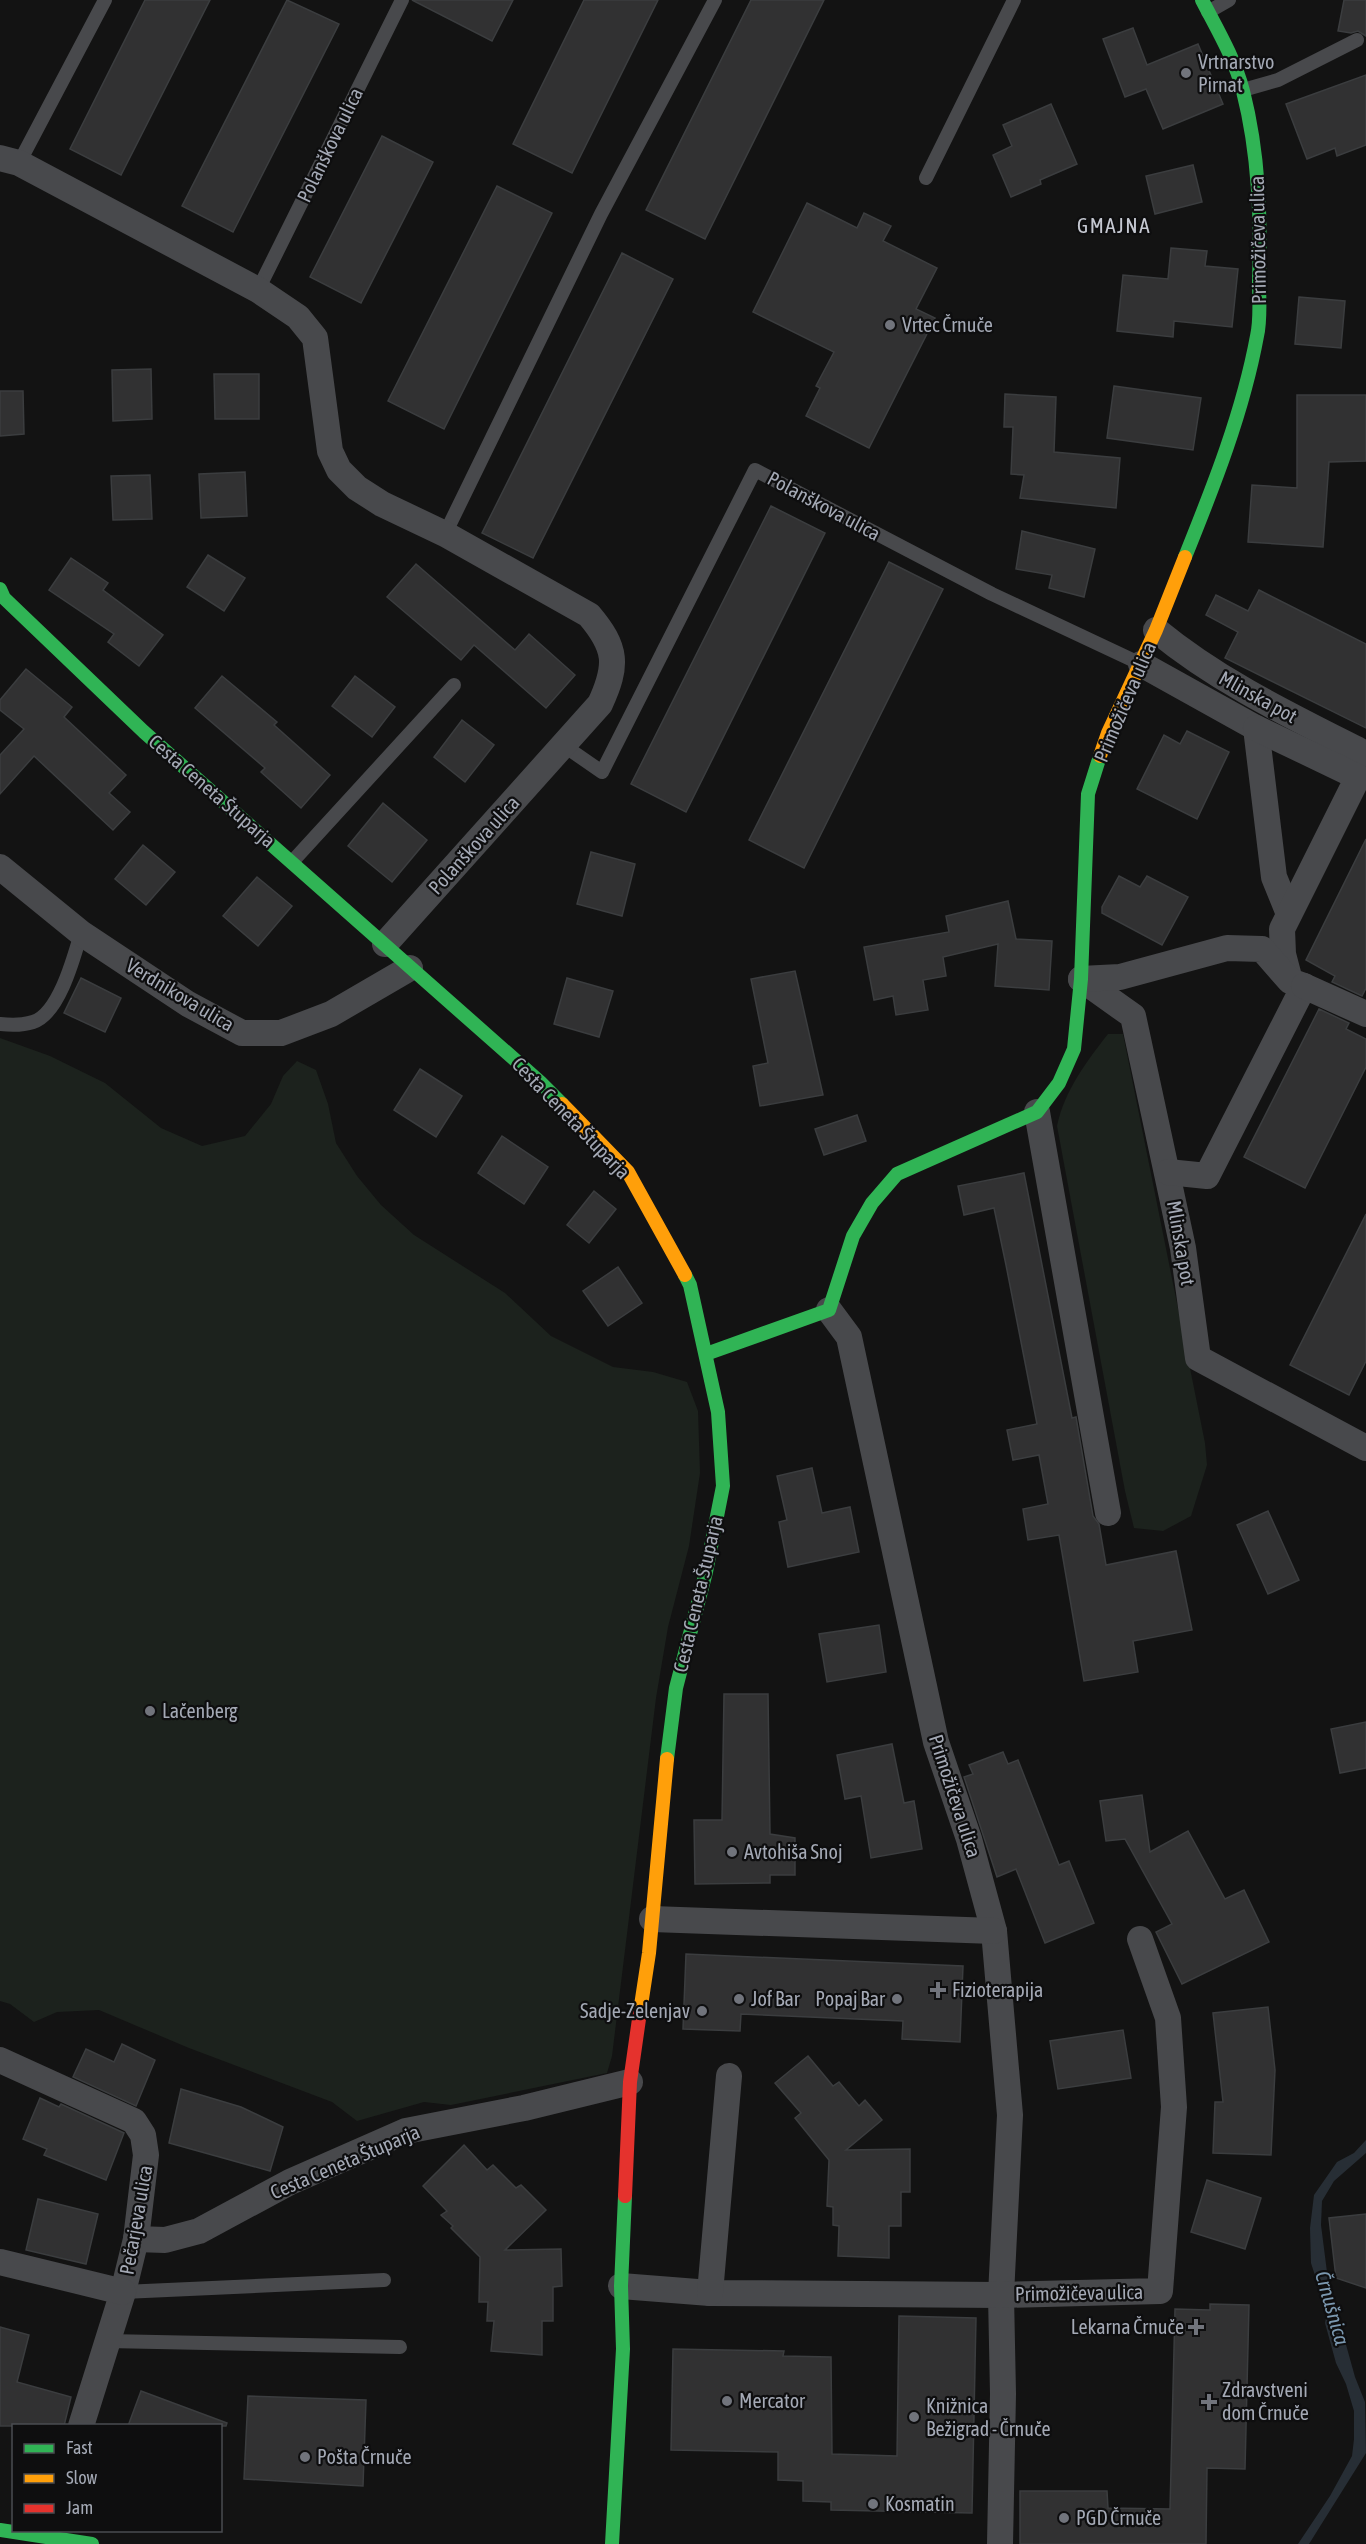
<svg xmlns="http://www.w3.org/2000/svg" width="1366" height="2544" viewBox="0 0 1366 2544" font-family="'Asap Condensed',sans-serif">
	<style>
		.green { fill: #1c221d }
		.water { fill: #272e35 }
		.building { fill: #313132; stroke: #3b3d3f; stroke-width: 1.5 }
		.lines { fill: none; stroke-linecap: round; stroke-linejoin: round }
		.lane { stroke: #48494c; stroke-width: 14 }
		.street { stroke: #48494c; stroke-width: 26 }
		.fast { stroke: #30b455; stroke-width: 14 }
		.slow { stroke: #ff9f0a; stroke-width: 14 }
		.jam { stroke: #e5322d; stroke-width: 14 }
		.poi-dot { fill: #71747c; stroke: #0e0e0f; stroke-width: 2 }
		.labels { text-anchor: middle; stroke-width: 4.5; stroke-linejoin: round; paint-order: stroke }
		.poi-label { font-size: 20px; fill: #a4a9b5; stroke: #0e0e0f; text-anchor: start }
		.street-label { font-size: 20px; fill: #a4a9b5; stroke: #0e0e0f }
		.neighbourhood-label { font-size: 21px; letter-spacing: 1.5px; fill: #c5c8d1; stroke: #0e0e0f }
		.water-label { font-size: 21px; font-style: italic; fill: #7b98b0; stroke: #0e0e0f }
	</style>
	<rect width="100%" height="100%" fill="#131313"/>
	<g class="green">
		<path d="M 1108,1034 L 1123,1034 L 1205,1443 L 1207,1465 L 1191,1516 L 1163,1531 L 1134,1528 L 1125,1491 L 1057,1126 C 1064,1091 1087,1061 1108,1034 Z"/>
		<path d="M 0,1038 L 50,1056 L 105,1083 L 161,1128 L 202,1146 L 245,1136 L 271,1104 L 283,1076 L 297,1061 L 316,1070 L 328,1104 L 336,1143 L 357,1176 L 381,1205 L 414,1235 L 505,1293 L 551,1336 L 613,1367 L 653,1372 L 687,1382 L 698,1411 L 700,1473 L 689,1546 L 668,1627 L 656,1698 L 612,2056 L 607,2073 L 451,2105 L 424,2102 L 357,2121 L 332,2102 L 189,2048 L 99,2010 L 57,2012 L 34,2022 L 10,2004 L 0,2001 Z"/>
	</g>
	<path class="water" d="M 1366,2140 L 1366,2153 L 1334,2181 L 1322,2201 L 1321,2225 L 1328,2280 L 1355,2377 L 1365,2402 L 1366,2453 L 1309,2544 L 1298,2544 L 1330,2496 L 1352,2456 L 1354,2439 L 1354,2411 L 1346,2384 L 1336,2363 L 1325,2323 L 1327,2313 L 1311,2263 L 1310,2228 L 1314,2195 L 1337,2162 L 1354,2153 Z"/>
	<g class="building">
		<path d="M 145,0 L 210,0 L 121,175 L 70,149 Z"/>
		<path d="M 287,0 L 339,24 L 233,232 L 182,206 Z"/>
		<path d="M 412,0 L 513,0 L 492,41 Z"/>
		<path d="M 584,0 L 658,0 L 572,173 L 513,144 Z"/>
		<path d="M 751,0 L 824,0 L 705,239 L 646,210 Z"/>
		<path d="M 1344,0 L 1366,0 L 1366,36 L 1358,31 L 1351,33 L 1338,31 Z"/>
		<path d="M 1133,28 L 1147,65 L 1198,44 L 1223,104 L 1163,129 L 1146,89 L 1125,97 L 1103,39 Z"/>
		<path d="M 1366,75 L 1366,145 L 1337,156 L 1335,148 L 1307,159 L 1286,104 Z"/>
		<path d="M 1051,104 L 1077,164 L 1040,180 L 1041,184 L 1011,197 L 993,155 L 1012,146 L 1003,125 Z"/>
		<path d="M 382,136 L 433,162 L 361,303 L 310,277 Z"/>
		<path d="M 1193,165 L 1202,202 L 1155,214 L 1146,176 Z"/>
		<path d="M 497,186 L 552,213 L 444,429 L 388,401 Z"/>
		<path d="M 807,203 L 857,228 L 864,213 L 891,226 L 883,241 L 937,268 L 916,309 L 935,318 L 869,448 L 806,416 L 820,388 L 816,386 L 834,352 L 753,312 Z"/>
		<path d="M 1171,248 L 1207,251 L 1205,266 L 1238,269 L 1232,327 L 1174,321 L 1173,337 L 1117,331 L 1123,275 L 1168,279 Z"/>
		<path d="M 622,253 L 673,279 L 533,558 L 482,533 Z"/>
		<path d="M 1299,297 L 1345,301 L 1341,348 L 1295,344 Z"/>
		<path d="M 151,369 L 152,419 L 113,421 L 112,370 Z"/>
		<path d="M 214,374 L 259,374 L 259,419 L 215,419 Z"/>
		<path d="M 1114,386 L 1201,398 L 1193,450 L 1107,438 Z"/>
		<path d="M 0,391 L 23,391 L 24,434 L 0,436 Z"/>
		<path d="M 1005,394 L 1056,397 L 1054,452 L 1120,458 L 1116,508 L 1020,498 L 1024,475 L 1011,474 L 1013,427 L 1004,427 Z"/>
		<path d="M 1297,395 L 1366,395 L 1366,461 L 1329,462 L 1323,547 L 1248,542 L 1252,485 L 1297,488 Z"/>
		<path d="M 245,472 L 247,516 L 201,518 L 199,474 Z"/>
		<path d="M 150,475 L 152,519 L 113,520 L 111,476 Z"/>
		<path d="M 771,506 L 825,533 L 686,812 L 631,784 Z"/>
		<path d="M 1022,531 L 1095,549 L 1084,597 L 1049,588 L 1052,575 L 1016,569 Z"/>
		<path d="M 208,555 L 245,578 L 224,611 L 187,587 Z"/>
		<path d="M 71,558 L 108,583 L 103,590 L 163,635 L 139,666 L 108,642 L 114,634 L 49,590 Z"/>
		<path d="M 889,562 L 943,589 L 804,868 L 749,840 Z"/>
		<path d="M 416,564 L 515,650 L 529,634 L 575,675 L 546,708 L 474,645 L 461,660 L 387,597 Z"/>
		<path d="M 1259,590 L 1366,644 L 1366,728 L 1225,658 L 1238,632 L 1206,615 L 1216,595 L 1248,611 Z"/>
		<path d="M 26,669 L 72,707 L 64,717 L 126,775 L 109,793 L 130,812 L 113,830 L 34,756 L 0,794 L 0,755 L 24,729 L 0,710 L 0,700 Z"/>
		<path d="M 222,676 L 277,722 L 274,725 L 330,775 L 301,808 L 261,772 L 265,768 L 195,708 Z"/>
		<path d="M 355,676 L 395,707 L 372,737 L 332,706 Z"/>
		<path d="M 462,720 L 494,745 L 465,782 L 434,757 Z"/>
		<path d="M 1187,731 L 1229,752 L 1197,819 L 1137,789 L 1164,735 L 1180,744 Z"/>
		<path d="M 383,803 L 427,840 L 392,882 L 348,846 Z"/>
		<path d="M 1366,839 L 1366,988 L 1362,996 L 1332,982 L 1335,976 L 1306,960 Z"/>
		<path d="M 143,845 L 175,872 L 146,905 L 115,879 Z"/>
		<path d="M 591,852 L 635,864 L 622,916 L 577,904 Z"/>
		<path d="M 1119,876 L 1140,887 L 1147,876 L 1188,897 L 1162,945 L 1102,913 L 1102,907 Z"/>
		<path d="M 257,877 L 292,906 L 258,946 L 223,916 Z"/>
		<path d="M 1008,901 L 1016,939 L 1052,941 L 1049,990 L 995,986 L 998,944 L 943,957 L 946,976 L 923,980 L 928,1010 L 896,1015 L 893,996 L 874,1000 L 864,947 L 949,932 L 946,916 Z"/>
		<path d="M 795,971 L 823,1095 L 760,1106 L 753,1066 L 768,1063 L 751,979 Z"/>
		<path d="M 81,978 L 121,998 L 105,1032 L 64,1013 Z"/>
		<path d="M 567,978 L 613,991 L 599,1037 L 554,1024 Z"/>
		<path d="M 1319,1009 L 1349,1023 L 1346,1029 L 1366,1039 L 1366,1067 L 1305,1188 L 1244,1157 Z"/>
		<path d="M 420,1069 L 462,1096 L 436,1137 L 394,1110 Z"/>
		<path d="M 857,1115 L 866,1141 L 824,1155 L 815,1129 Z"/>
		<path d="M 502,1136 L 548,1167 L 524,1204 L 478,1173 Z"/>
		<path d="M 1024,1173 L 1072,1418 L 1076,1417 L 1093,1516 L 1099,1524 L 1106,1565 L 1176,1551 L 1192,1630 L 1133,1641 L 1138,1672 L 1084,1681 L 1059,1535 L 1028,1540 L 1023,1509 L 1048,1504 L 1039,1455 L 1013,1460 L 1007,1430 L 1037,1424 L 1006,1265 L 994,1208 L 964,1215 L 958,1186 Z"/>
		<path d="M 594,1191 L 616,1209 L 589,1243 L 567,1225 Z"/>
		<path d="M 1366,1214 L 1366,1361 L 1349,1395 L 1290,1365 Z"/>
		<path d="M 618,1267 L 642,1303 L 608,1326 L 583,1291 Z"/>
		<path d="M 812,1468 L 822,1513 L 850,1507 L 859,1552 L 788,1567 L 779,1522 L 787,1520 L 777,1476 Z"/>
		<path d="M 1268,1511 L 1299,1580 L 1268,1594 L 1237,1525 Z"/>
		<path d="M 879,1625 L 886,1672 L 827,1682 L 819,1634 Z"/>
		<path d="M 724,1694 L 768,1694 L 770,1834 L 795,1838 L 795,1875 L 770,1875 L 770,1883 L 695,1884 L 694,1820 L 722,1820 Z"/>
		<path d="M 1366,1722 L 1366,1768 L 1340,1773 L 1331,1729 Z"/>
		<path d="M 892,1744 L 904,1803 L 914,1801 L 922,1849 L 871,1858 L 861,1796 L 845,1799 L 837,1755 Z"/>
		<path d="M 1003,1752 L 1008,1764 L 1018,1760 L 1059,1865 L 1069,1861 L 1094,1923 L 1045,1943 L 1016,1869 L 997,1877 L 964,1777 L 973,1774 L 969,1765 Z"/>
		<path d="M 1142,1795 L 1150,1852 L 1188,1831 L 1225,1899 L 1244,1890 L 1269,1942 L 1182,1984 L 1156,1932 L 1172,1924 L 1125,1839 L 1106,1841 L 1100,1801 Z"/>
		<path d="M 686,1954 L 963,1966 L 960,2042 L 902,2039 L 903,2021 L 741,2014 L 740,2031 L 683,2029 Z"/>
		<path d="M 1268,2007 L 1275,2070 L 1271,2155 L 1213,2153 L 1215,2102 L 1223,2102 L 1213,2013 Z"/>
		<path d="M 1123,2030 L 1131,2078 L 1058,2089 L 1050,2041 Z"/>
		<path d="M 122,2044 L 155,2060 L 136,2106 L 73,2077 L 86,2049 L 114,2062 Z"/>
		<path d="M 808,2056 L 833,2086 L 839,2082 L 859,2106 L 865,2100 L 882,2120 L 846,2150 L 910,2149 L 910,2192 L 901,2192 L 901,2226 L 889,2226 L 889,2258 L 838,2256 L 839,2226 L 833,2225 L 833,2207 L 827,2206 L 829,2160 L 795,2118 L 801,2113 L 775,2083 Z"/>
		<path d="M 181,2089 L 241,2107 L 283,2127 L 270,2171 L 169,2143 Z"/>
		<path d="M 40,2098 L 59,2107 L 61,2104 L 124,2133 L 106,2180 L 44,2155 L 47,2149 L 23,2139 Z"/>
		<path d="M 464,2145 L 487,2170 L 493,2165 L 516,2188 L 521,2185 L 546,2210 L 505,2250 L 561,2249 L 562,2286 L 553,2287 L 553,2321 L 542,2321 L 542,2355 L 491,2351 L 494,2321 L 487,2321 L 488,2302 L 479,2302 L 480,2257 L 451,2228 L 453,2226 L 441,2215 L 447,2211 L 423,2186 Z"/>
		<path d="M 1207,2180 L 1261,2198 L 1245,2249 L 1191,2232 Z"/>
		<path d="M 38,2199 L 98,2214 L 86,2264 L 26,2250 Z"/>
		<path d="M 1366,2214 L 1366,2288 L 1336,2278 L 1329,2218 Z"/>
		<path d="M 1210,2304 L 1249,2305 L 1245,2469 L 1207,2468 L 1206,2544 L 1020,2544 L 1020,2491 L 1107,2491 L 1108,2508 L 1170,2509 L 1175,2309 L 1210,2310 Z"/>
		<path d="M 899,2316 L 976,2318 L 972,2513 L 831,2510 L 831,2502 L 803,2501 L 803,2481 L 778,2480 L 778,2452 L 671,2450 L 673,2349 L 784,2351 L 783,2356 L 831,2357 L 832,2454 L 897,2456 Z"/>
		<path d="M 0,2327 L 29,2335 L 17,2382 L 71,2397 L 64,2426 L 0,2426 Z"/>
		<path d="M 141,2391 L 227,2423 L 226,2426 L 128,2426 Z"/>
		<path d="M 248,2396 L 366,2400 L 363,2486 L 244,2479 Z"/>
	</g>
	<g class="lines">
		<g class="lane">
			<path d="M 1208,12 L 1229,0"/>
			<path d="M 1243,90 L 1278,80 L 1357,40"/>
			<path d="M 19,163 L 105,0"/>
			<path d="M 926,178 L 1014,0"/>
			<path d="M 258,290 L 402,0"/>
			<path d="M 445,534 L 601,214 L 715,0"/>
			<path d="M 563,745 L 602,772 L 755,470 L 992,594 L 1141,664"/>
			<path d="M 292,862 L 454,685"/>
			<path d="M 0,1024 C 9,1025 24,1025 33,1022 C 59,1014 74,957 81,933"/>
			<path d="M 123,2292 L 384,2280"/>
			<path d="M 107,2341 L 400,2347"/>
		</g>
		<g class="street">
			<path d="M 0,158 L 19,163 L 258,290 L 298,317 L 315,338 L 330,451 L 339,470 L 357,488 L 382,504 L 445,534 L 589,615 C 617,648 618,665 600,704 L 385,944"/>
			<path d="M 1156,630 C 1219,682 1293,717 1366,754"/>
			<path d="M 1141,664 L 1256,728 L 1274,877 L 1289,914"/>
			<path d="M 1256,728 L 1358,777 L 1282,929 L 1283,954 L 1289,977"/>
			<path d="M 0,867 L 81,933 L 188,1004 L 242,1033 L 281,1033 L 331,1014 L 410,968"/>
			<path d="M 1081,979 L 1133,1016 L 1183,1248 L 1198,1358 L 1366,1448"/>
			<path d="M 1081,979 L 1120,977 L 1227,948 L 1262,949 L 1290,981 L 1304,986 L 1207,1176 L 1168,1172"/>
			<path d="M 1304,986 L 1366,1014"/>
			<path d="M 1037,1112 L 1108,1513"/>
			<path d="M 829,1310 L 849,1337 L 936,1742 L 969,1839 L 994,1931 L 1010,2115 L 1001,2295 L 1003,2394 L 1000,2544"/>
			<path d="M 652,1919 L 994,1931"/>
			<path d="M 0,2060 L 134,2121 L 143,2135 L 146,2155 L 136,2239 L 123,2292 L 81,2426"/>
			<path d="M 136,2239 L 165,2240 L 199,2231 L 290,2182 L 406,2131 L 524,2108 L 630,2082"/>
			<path d="M 0,2262 L 123,2292"/>
			<path d="M 621,2286 L 710,2293 L 1001,2295 L 1160,2291 L 1174,2107 L 1168,2018 L 1140,1939"/>
			<path d="M 710,2293 L 729,2076"/>
		</g>
		<g class="fast">
			<path d="M 1185,557 C 1214,485 1243,412 1257,336 C 1261,319 1259,299 1259,281 C 1261,218 1259,154 1243,91 C 1235,59 1217,29 1202,0"/>
			<path d="M 0,589 L 4,598 L 144,732 L 540,1082 L 562,1104"/>
			<path d="M 706,1354 L 829,1310 L 853,1236 L 872,1203 L 897,1174 L 1037,1112 L 1059,1083 L 1074,1049 L 1081,979 L 1088,794 L 1100,756"/>
			<path d="M 667,1759 L 676,1688 L 706,1572 L 723,1486 L 718,1412 L 690,1285 L 685,1275"/>
			<path d="M 0,2530 L 92,2544"/>
			<path d="M 612,2544 L 623,2349 L 621,2286 L 625,2196"/>
		</g>
		<g class="slow">
			<path d="M 1100,756 L 1108,733 L 1156,630 L 1185,557"/>
			<path d="M 562,1104 L 628,1172 L 685,1275"/>
			<path d="M 640,2012 L 649,1953 L 667,1759"/>
		</g>
		<path class="jam" d="M 625,2196 L 630,2082 L 640,2012"/>
	</g>
	<g class="poi-dot">
		<circle cx="1186" cy="73" r="6"/>
		<circle cx="890" cy="325" r="6"/>
		<circle cx="150" cy="1711" r="6"/>
		<circle cx="732" cy="1852" r="6"/>
		<path d="M935 1981h6v6h6v6h-6v6h-6v-6h-6v-6h6z"/>
		<circle cx="739" cy="1999" r="6"/>
		<circle cx="897" cy="1999" r="6"/>
		<circle cx="702" cy="2011" r="6"/>
		<path d="M1193 2318h6v6h6v6h-6v6h-6v-6h-6v-6h6z"/>
		<circle cx="727" cy="2401" r="6"/>
		<path d="M1206 2393h6v6h6v6h-6v6h-6v-6h-6v-6h6z"/>
		<circle cx="914" cy="2417" r="6"/>
		<circle cx="305" cy="2457" r="6"/>
		<circle cx="873" cy="2504" r="6"/>
		<circle cx="1064" cy="2518" r="6"/>
	</g>
	<g class="labels">
		<g class="poi-label">
			<text x="1198" y="69">Vrtnarstvo<tspan x="1198" dy="23">Pirnat</tspan></text>
			<text x="902" y="332">Vrtec Črnuče</text>
			<text x="162" y="1718">Lačenberg</text>
			<text x="744" y="1859">Avtohiša Snoj</text>
			<text x="952" y="1997">Fizioterapija</text>
			<text x="751" y="2006">Jof Bar</text>
			<text x="885" y="2006" text-anchor="end">Popaj Bar</text>
			<text x="690" y="2018" text-anchor="end">Sadje-Zelenjav</text>
			<text x="1184" y="2334" text-anchor="end">Lekarna Črnuče</text>
			<text x="1222" y="2397">Zdravstveni<tspan x="1222" dy="23">dom Črnuče</tspan></text>
			<text x="739" y="2408">Mercator</text>
			<text x="926" y="2413">Knižnica<tspan x="926" dy="23">Bežigrad - Črnuče</tspan></text>
			<text x="317" y="2464">Pošta Črnuče</text>
			<text x="885" y="2511">Kosmatin</text>
			<text x="1076" y="2525">PGD Črnuče</text>
		</g>
		<g class="street-label">
			<text transform="translate(330 145) rotate(-64)" y="7">Polanškova ulica</text>
			<text transform="translate(1258 240) rotate(-91)" y="7">Primožičeva ulica</text>
			<text transform="translate(824 506) rotate(28)" y="7">Polanškova ulica</text>
			<text transform="translate(1258 697) rotate(29)" y="7">Mlinska pot</text>
			<text transform="translate(1125 702) rotate(-67)" y="7">Primožičeva ulica</text>
			<text transform="translate(212 791) rotate(41)" y="7">Cesta Ceneta Štuparja</text>
			<text transform="translate(474 845) rotate(-48)" y="7">Polanškova ulica</text>
			<text transform="translate(180 995) rotate(31)" y="7">Verdnikova ulica</text>
			<text transform="translate(571 1118) rotate(46)" y="7">Cesta Ceneta Štuparja</text>
			<text transform="translate(1181 1243) rotate(80)" y="7">Mlinska pot</text>
			<text transform="translate(698 1594) rotate(-77)" y="7">Cesta Ceneta Štuparja</text>
			<text transform="translate(955 1796) rotate(72)" y="7">Primožičeva ulica</text>
			<text transform="translate(345 2162) rotate(-23)" y="7">Cesta Ceneta Štuparja</text>
			<text transform="translate(136 2220) rotate(-80)" y="7">Pečarjeva ulica</text>
			<text transform="translate(1079 2293) rotate(-1)" y="7">Primožičeva ulica</text>
		</g>
		<g class="neighbourhood-label">
			<text x="1114" y="233">GMAJNA</text>
		</g>
		<g class="water-label">
			<text transform="translate(1332 2308) rotate(74)" y="7">Črnušnica</text>
		</g>
	</g>
	<rect x="12" y="2424" width="210" height="108" fill="#0e0e0f" stroke="#4a4c51" stroke-width="1.5"/>
	<rect x="24" y="2444" width="30" height="9" fill="#30b455" stroke="#4a4c51" stroke-width="1.5"/>
	<text x="66" y="2454" font-size="18" fill="#a4a9b5">Fast</text>
	<rect x="24" y="2474" width="30" height="9" fill="#ff9f0a" stroke="#4a4c51" stroke-width="1.5"/>
	<text x="66" y="2484" font-size="18" fill="#a4a9b5">Slow</text>
	<rect x="24" y="2504" width="30" height="9" fill="#e5322d" stroke="#4a4c51" stroke-width="1.5"/>
	<text x="66" y="2514" font-size="18" fill="#a4a9b5">Jam</text>
</svg>
